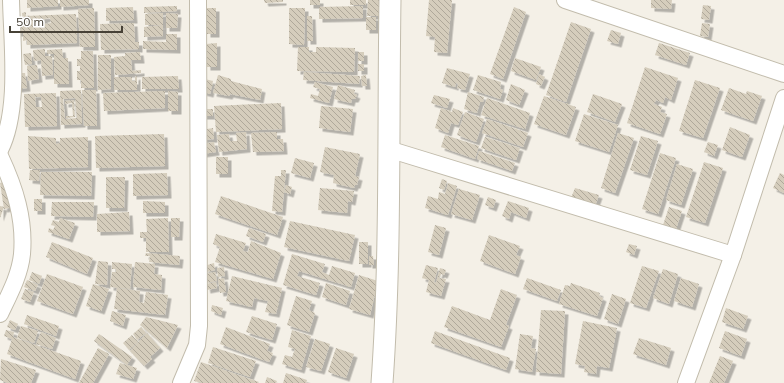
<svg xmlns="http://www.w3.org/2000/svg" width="784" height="383" viewBox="0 0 784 383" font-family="Mulish,sans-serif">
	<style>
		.building { fill: url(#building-back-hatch); fill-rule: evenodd; filter: url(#shadow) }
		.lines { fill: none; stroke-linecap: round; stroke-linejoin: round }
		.minor-casing { stroke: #c2bcac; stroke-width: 18 }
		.tertiary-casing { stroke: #c2bcac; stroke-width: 23 }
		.minor { stroke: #fff; stroke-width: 16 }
		.tertiary { stroke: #fff; stroke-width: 21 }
	</style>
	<defs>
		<pattern id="building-back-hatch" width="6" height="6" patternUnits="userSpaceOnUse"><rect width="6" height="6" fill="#d5cdbc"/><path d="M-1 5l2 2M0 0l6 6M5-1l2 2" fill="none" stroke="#afa89a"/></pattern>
		<filter id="shadow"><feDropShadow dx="3.5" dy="3.5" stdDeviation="0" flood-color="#0004"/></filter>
	</defs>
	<rect width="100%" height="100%" fill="#f4f0e7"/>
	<g class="building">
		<path d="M 27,0 L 58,0 L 58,6 L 27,8 Z"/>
		<path d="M 60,0 L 89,0 L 89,5 L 60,7 Z"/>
		<path d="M 264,0 L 283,0 L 283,2 L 265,3 Z"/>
		<rect x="310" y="0" width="10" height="5"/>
		<rect x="350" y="0" width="16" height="5"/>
		<path d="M 368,0 L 380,0 L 379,16 L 367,16 Z"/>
		<path d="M 429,0 L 452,0 L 447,53 L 434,52 L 435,37 L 426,36 Z"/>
		<path d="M 651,0 L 672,0 L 671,9 L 651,8 Z"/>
		<path d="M 703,5 L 711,6 L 709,20 L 701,19 Z"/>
		<path d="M 177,6 L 177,11 L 144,13 L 144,7 Z"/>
		<path d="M 363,6 L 363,18 L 319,19 L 319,7 Z"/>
		<path d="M 133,7 L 134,20 L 106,21 L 106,8 Z"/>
		<path d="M 514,7 L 526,12 L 503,79 L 490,74 Z"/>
		<path d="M 94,8 L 95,47 L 80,47 L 78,9 Z"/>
		<rect x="207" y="8" width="9" height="26"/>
		<path d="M 289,8 L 305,8 L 304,45 L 289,44 Z"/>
		<path d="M 26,12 L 26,16 L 76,14 L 77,43 L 27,45 L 27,40 L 23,41 L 23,33 L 14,33 L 14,23 L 23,23 L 22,13 ZM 50,18 L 51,23 L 45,24 L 44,19 Z"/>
		<path d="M 163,13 L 163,25 L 145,25 L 145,14 Z"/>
		<path d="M 166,13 L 178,14 L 177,28 L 166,28 Z"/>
		<path d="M 307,16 L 312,16 L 313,41 L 307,41 Z"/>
		<rect x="366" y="17" width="10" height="13"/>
		<path d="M 571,22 L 591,29 L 566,102 L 546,95 Z"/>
		<path d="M 134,23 L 135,42 L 139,42 L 139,49 L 101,50 L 100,24 Z"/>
		<path d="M 702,23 L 710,24 L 708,37 L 700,36 Z"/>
		<path d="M 163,25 L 163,36 L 144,37 L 144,27 Z"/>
		<path d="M 611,30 L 621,33 L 618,44 L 607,41 Z"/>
		<path d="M 166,34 L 177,34 L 177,50 L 143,49 L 143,41 L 166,42 Z"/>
		<path d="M 217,43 L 217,67 L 207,67 L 206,44 Z"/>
		<path d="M 659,43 L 690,53 L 686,65 L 655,55 Z"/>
		<path d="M 298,47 L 309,47 L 309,52 L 316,52 L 316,47 L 355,48 L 354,72 L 297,71 Z"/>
		<path d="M 45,49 L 45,56 L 52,56 L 53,75 L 42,76 L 41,60 L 34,61 L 33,50 Z"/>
		<path d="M 62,49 L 63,58 L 68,58 L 69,84 L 54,84 L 54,54 L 47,54 L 47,50 Z"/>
		<path d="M 81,51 L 93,51 L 94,88 L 81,88 L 81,80 L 77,80 L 77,71 L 80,71 L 80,66 L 77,66 L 77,59 L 81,59 Z"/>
		<path d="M 140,52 L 141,60 L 131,60 L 132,71 L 141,70 L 141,73 L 115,75 L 114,57 L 125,56 L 125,53 Z"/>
		<rect x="358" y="52" width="6" height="9"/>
		<path d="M 31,53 L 32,64 L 25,65 L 23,54 Z"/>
		<path d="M 98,55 L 111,55 L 111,89 L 98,90 Z"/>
		<path d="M 515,58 L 541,67 L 536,80 L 511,71 Z"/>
		<rect x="358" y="64" width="6" height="7"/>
		<path d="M 37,65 L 39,79 L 28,81 L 27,66 Z"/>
		<path d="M 645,67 L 678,78 L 671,100 L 665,97 L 663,103 L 656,100 L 654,104 L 662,107 L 660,112 L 667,114 L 660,134 L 627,123 Z"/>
		<path d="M 447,68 L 470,74 L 465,90 L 457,88 L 458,84 L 456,83 L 455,87 L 442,83 Z"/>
		<path d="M 304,72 L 360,76 L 359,84 L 303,80 Z"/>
		<path d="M 21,73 L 25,73 L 27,88 L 17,89 L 17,81 L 21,81 Z"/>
		<path d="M 539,74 L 545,77 L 541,86 L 536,84 Z"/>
		<path d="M 218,75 L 231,79 L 231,81 L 262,89 L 260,100 L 230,94 L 229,96 L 213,93 Z"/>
		<path d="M 366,75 L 367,86 L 362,86 L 361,76 Z"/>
		<path d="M 478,75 L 501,82 L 500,89 L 503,90 L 500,99 L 473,90 Z"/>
		<path d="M 137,76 L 137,90 L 114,90 L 114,77 L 132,77 L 132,81 L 135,81 L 135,77 Z"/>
		<path d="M 178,76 L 179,89 L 142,89 L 142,77 Z"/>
		<path d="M 205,79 L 213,81 L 210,94 L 202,92 Z"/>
		<path d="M 695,80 L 720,88 L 703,138 L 679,131 Z"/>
		<path d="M 315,82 L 333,87 L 329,103 L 310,98 L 311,94 L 318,96 L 320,89 L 313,87 Z"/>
		<path d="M 511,84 L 525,90 L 519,105 L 506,100 Z"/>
		<path d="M 338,85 L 355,90 L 354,94 L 357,95 L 355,99 L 352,99 L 351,103 L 334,99 Z"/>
		<path d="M 729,88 L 746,94 L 747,91 L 762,96 L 753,121 L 721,110 Z"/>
		<path d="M 81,90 L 82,124 L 61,125 L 60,91 ZM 75,98 L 77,118 L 65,119 L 63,99 Z"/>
		<path d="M 82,90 L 96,90 L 97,126 L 84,126 Z"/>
		<path d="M 165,91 L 165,108 L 104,111 L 103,93 Z"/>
		<path d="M 168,91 L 178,92 L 178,111 L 168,111 Z"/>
		<path d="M 468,92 L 484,97 L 483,102 L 480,102 L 477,113 L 464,109 Z"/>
		<path d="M 56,93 L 57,126 L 25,127 L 24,94 ZM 35,97 L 41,97 L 42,107 L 36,107 Z"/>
		<path d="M 593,94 L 622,104 L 615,122 L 587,112 Z"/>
		<path d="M 434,95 L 450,99 L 447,108 L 431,103 Z"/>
		<path d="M 544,96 L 576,107 L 566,135 L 534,124 Z"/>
		<path d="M 487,98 L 530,113 L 525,129 L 481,115 Z"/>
		<path d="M 74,100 L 75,117 L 66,118 L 66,116 L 73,116 L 72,103 L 65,104 L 65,101 Z"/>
		<path d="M 281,103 L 282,129 L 216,132 L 214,106 Z"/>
		<path d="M 321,106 L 353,109 L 350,132 L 319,128 Z"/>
		<path d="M 441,108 L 452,112 L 453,108 L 463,112 L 458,125 L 451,123 L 448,133 L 435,128 Z"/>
		<rect x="203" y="109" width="10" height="7"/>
		<path d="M 465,112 L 484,119 L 476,142 L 457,135 Z"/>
		<path d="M 584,114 L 618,125 L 609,152 L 575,141 Z"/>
		<path d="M 487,119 L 528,133 L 523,147 L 482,133 Z"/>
		<path d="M 730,127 L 750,135 L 742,157 L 722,150 Z"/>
		<path d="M 213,128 L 214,139 L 202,140 L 201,130 Z"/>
		<path d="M 246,132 L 247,149 L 219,152 L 217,135 L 229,134 L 230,141 L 237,141 L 236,133 Z"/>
		<path d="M 277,132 L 277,139 L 283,139 L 284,151 L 253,152 L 251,133 Z"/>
		<path d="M 618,133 L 634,138 L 615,193 L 601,188 Z"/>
		<path d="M 164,134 L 165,166 L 96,168 L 95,136 Z"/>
		<path d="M 445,135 L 479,146 L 475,159 L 441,147 Z"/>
		<path d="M 28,136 L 56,138 L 56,144 L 60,143 L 60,138 L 88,137 L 88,167 L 29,169 Z"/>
		<path d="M 641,136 L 658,141 L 647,175 L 630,170 Z"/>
		<path d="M 485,137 L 520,148 L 516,160 L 481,148 Z"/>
		<path d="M 214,142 L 216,152 L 202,154 L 201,144 Z"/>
		<path d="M 708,142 L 718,145 L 714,156 L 704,152 Z"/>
		<path d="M 325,147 L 360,154 L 355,176 L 359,177 L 357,185 L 355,185 L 354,188 L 333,183 L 334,175 L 320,172 Z"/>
		<path d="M 479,151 L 515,163 L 512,171 L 477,159 Z"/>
		<path d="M 660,153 L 676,158 L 658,214 L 642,209 Z"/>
		<rect x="216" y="157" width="12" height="17"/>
		<path d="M 295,158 L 314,163 L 310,178 L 291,173 Z"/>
		<path d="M 704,162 L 723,168 L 705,223 L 686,217 Z"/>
		<path d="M 677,164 L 693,169 L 681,205 L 666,200 Z"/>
		<path d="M 30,170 L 40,170 L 39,181 L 29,180 Z"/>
		<path d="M 281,170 L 286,170 L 282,212 L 272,211 L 275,176 L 281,176 Z"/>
		<path d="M 41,172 L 92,172 L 91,196 L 40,195 Z"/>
		<path d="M 167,173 L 168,195 L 133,196 L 133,174 Z"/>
		<path d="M 780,173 L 784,175 L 784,193 L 773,188 Z"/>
		<path d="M 106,177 L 125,177 L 124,208 L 106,208 Z"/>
		<path d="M 442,179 L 447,181 L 444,190 L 439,188 Z"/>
		<path d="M 7,181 L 13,207 L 4,209 L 0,183 Z"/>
		<path d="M 448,183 L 457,186 L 448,215 L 425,208 L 428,196 L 438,199 L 439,192 L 445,194 Z"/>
		<path d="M 286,185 L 292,187 L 290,194 L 284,192 Z"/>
		<path d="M 320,188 L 354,191 L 352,202 L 348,201 L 347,213 L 318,210 Z"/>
		<path d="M 575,188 L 599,195 L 595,206 L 571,198 Z"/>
		<path d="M 459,189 L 480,195 L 472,220 L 451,214 Z"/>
		<path d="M 221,196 L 283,217 L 277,235 L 215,214 Z"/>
		<path d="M 488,197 L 496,200 L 493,208 L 485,205 Z"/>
		<rect x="34" y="199" width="8" height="12"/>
		<path d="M 143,201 L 165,202 L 165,213 L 143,213 Z"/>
		<path d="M 508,201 L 529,208 L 526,218 L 511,212 L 509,219 L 502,216 Z"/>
		<path d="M 52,202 L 94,202 L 93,217 L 51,216 Z"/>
		<path d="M 0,206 L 4,207 L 0,218 Z"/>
		<path d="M 669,207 L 682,211 L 676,229 L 663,225 Z"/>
		<path d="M 129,212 L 130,231 L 97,232 L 97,214 Z"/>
		<path d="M 60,218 L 75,223 L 69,239 L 48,232 L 49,228 L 53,230 L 55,226 L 51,225 L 53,220 L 59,222 Z"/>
		<path d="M 168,218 L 169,252 L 146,252 L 146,238 L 140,238 L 140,232 L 147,232 L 146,219 Z"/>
		<path d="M 171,218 L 180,218 L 179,237 L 171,237 Z"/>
		<path d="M 290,221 L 355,235 L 349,261 L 284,247 Z"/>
		<path d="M 435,225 L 446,228 L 439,255 L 428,252 Z"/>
		<path d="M 249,228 L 266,234 L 263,242 L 246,236 Z"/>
		<path d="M 216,234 L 246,243 L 243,251 L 248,252 L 251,241 L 281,253 L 273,279 L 215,262 L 220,247 L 213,244 Z"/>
		<path d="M 489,235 L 520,246 L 516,255 L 521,257 L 515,274 L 480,261 Z"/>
		<path d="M 52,242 L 93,258 L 87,274 L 46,257 Z"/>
		<rect x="359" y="242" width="9" height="22"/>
		<path d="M 629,244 L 637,246 L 634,255 L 626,252 Z"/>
		<path d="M 146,253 L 180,256 L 179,265 L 149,262 L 150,256 L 145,256 Z"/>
		<path d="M 292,254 L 325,264 L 322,272 L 329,275 L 332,266 L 355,273 L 351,287 L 299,271 L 297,276 L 320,283 L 316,295 L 283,285 Z"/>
		<path d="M 369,256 L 373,256 L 374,265 L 369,265 Z"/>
		<path d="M 98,261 L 108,262 L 107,285 L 95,284 Z"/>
		<path d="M 112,262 L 132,264 L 130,289 L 110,287 L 112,272 L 116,272 L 116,269 L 112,269 Z"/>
		<path d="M 135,262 L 155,264 L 154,274 L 162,275 L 161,290 L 133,287 Z"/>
		<path d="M 214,263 L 215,270 L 206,272 L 204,266 Z"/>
		<path d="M 426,265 L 438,268 L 434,282 L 436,283 L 440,268 L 446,270 L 444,275 L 441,274 L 439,278 L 446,279 L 441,296 L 426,292 L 429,280 L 422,278 Z"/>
		<path d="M 642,266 L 659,271 L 646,308 L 630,303 Z"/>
		<path d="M 224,267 L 225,276 L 218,277 L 217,268 Z"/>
		<path d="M 663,269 L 678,274 L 669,304 L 653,298 Z"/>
		<path d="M 32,272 L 42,276 L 39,284 L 29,280 Z"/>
		<path d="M 215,272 L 217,281 L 206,283 L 204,274 Z"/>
		<path d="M 47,274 L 83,287 L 73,314 L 37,301 Z"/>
		<path d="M 359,275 L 378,281 L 370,315 L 349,309 Z"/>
		<path d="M 232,276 L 282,288 L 276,314 L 265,312 L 268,301 L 254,298 L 252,307 L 226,301 Z"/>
		<path d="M 224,278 L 226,292 L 220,293 L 218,279 Z"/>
		<path d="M 527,278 L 561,290 L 557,301 L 523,289 Z"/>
		<path d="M 681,278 L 699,284 L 692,307 L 674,301 Z"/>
		<path d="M 27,280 L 38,285 L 35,291 L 24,287 Z"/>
		<path d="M 216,282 L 217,288 L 207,290 L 206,284 Z"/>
		<path d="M 326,283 L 350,291 L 346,305 L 322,297 Z"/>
		<path d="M 571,283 L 600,293 L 599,296 L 603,298 L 597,316 L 559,304 L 565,285 L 570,286 Z"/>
		<path d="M 93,284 L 109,289 L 101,311 L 86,306 Z"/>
		<path d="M 117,288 L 140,291 L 139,302 L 144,303 L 146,292 L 168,295 L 165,315 L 114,309 Z"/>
		<path d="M 25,289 L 34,292 L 30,302 L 21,299 Z"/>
		<path d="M 501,289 L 517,295 L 506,325 L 509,326 L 501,347 L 444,327 L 452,306 L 490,320 Z"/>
		<path d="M 612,294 L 626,299 L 618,324 L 604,319 Z"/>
		<path d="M 296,296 L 312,301 L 309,310 L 315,313 L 309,332 L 287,325 Z"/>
		<path d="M 212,305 L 223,308 L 221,315 L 211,311 Z"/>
		<path d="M 726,308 L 748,316 L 743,329 L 722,322 Z"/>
		<path d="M 541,310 L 565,311 L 561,374 L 536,372 Z"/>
		<path d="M 112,311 L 126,315 L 123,326 L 110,321 Z"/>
		<path d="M 27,315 L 59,326 L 56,336 L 24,324 Z"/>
		<path d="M 252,316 L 277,324 L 272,340 L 246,332 Z"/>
		<path d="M 146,317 L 178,325 L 167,348 L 140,325 Z"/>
		<path d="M 10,320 L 18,324 L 15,330 L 7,327 Z"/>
		<path d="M 583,321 L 617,328 L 609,368 L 597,366 L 596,374 L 584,372 L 585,366 L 575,364 Z"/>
		<path d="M 21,326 L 38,331 L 34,343 L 17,338 Z"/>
		<path d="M 141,327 L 146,333 L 137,340 L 133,334 Z"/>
		<path d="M 226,327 L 270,344 L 267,351 L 273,353 L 269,362 L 220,344 Z"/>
		<path d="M 6,330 L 14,332 L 13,337 L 81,361 L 75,379 L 7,354 L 12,339 L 4,336 Z"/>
		<path d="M 292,330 L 311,336 L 301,370 L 282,364 L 285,355 L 292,357 L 295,349 L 288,347 Z"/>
		<path d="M 435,331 L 510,358 L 506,370 L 431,343 Z"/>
		<path d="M 725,331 L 747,339 L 741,356 L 719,348 Z"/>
		<path d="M 41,332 L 56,338 L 52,349 L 36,344 Z"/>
		<path d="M 147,333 L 160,348 L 150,357 L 152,359 L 144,366 L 130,351 Z"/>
		<path d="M 99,334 L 132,357 L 127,365 L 94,341 Z"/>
		<path d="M 520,334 L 533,336 L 531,348 L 536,349 L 532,372 L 515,369 Z"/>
		<path d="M 132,335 L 138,342 L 129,350 L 123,343 Z"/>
		<path d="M 639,338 L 671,348 L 666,365 L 633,354 Z"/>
		<path d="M 315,339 L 330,344 L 321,371 L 306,367 Z"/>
		<path d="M 213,347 L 256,361 L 250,377 L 208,363 Z"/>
		<path d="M 98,348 L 109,354 L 93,383 L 79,383 Z"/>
		<path d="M 336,348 L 354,354 L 346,378 L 328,372 Z"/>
		<path d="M 720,356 L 733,361 L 724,383 L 709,383 Z"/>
		<path d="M 1,359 L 36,370 L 31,383 L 8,383 L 0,380 Z"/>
		<path d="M 201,362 L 259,382 L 258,383 L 202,383 L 194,381 Z"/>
		<path d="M 120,363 L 137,368 L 133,379 L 116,374 Z"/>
		<path d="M 286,373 L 307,380 L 306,383 L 283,383 Z"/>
		<path d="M 267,377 L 277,381 L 276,383 L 265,383 Z"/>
	</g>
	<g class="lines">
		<g class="minor-casing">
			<g id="minor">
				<path d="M 565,0 L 784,74"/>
				<path d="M 388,149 L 733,255"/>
				<path d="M 0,150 C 20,110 12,45 11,0"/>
				<path d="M 0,156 C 15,188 25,219 22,254 C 20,275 9,295 0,314"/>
				<path d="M 181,383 L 197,345 L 199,326 L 198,0"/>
				<path d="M 686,383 L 733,255 L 784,98"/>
			</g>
		</g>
		<g class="tertiary-casing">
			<path id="tertiary" d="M 382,383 C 391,257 388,127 390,0"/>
		</g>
		<use href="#minor" class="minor"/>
		<use href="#tertiary" class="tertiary"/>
	</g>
	<path d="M10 26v6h112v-6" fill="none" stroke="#474136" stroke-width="2"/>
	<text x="16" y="26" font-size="12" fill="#474136" stroke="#ffffff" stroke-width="3" paint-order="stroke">50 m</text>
</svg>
